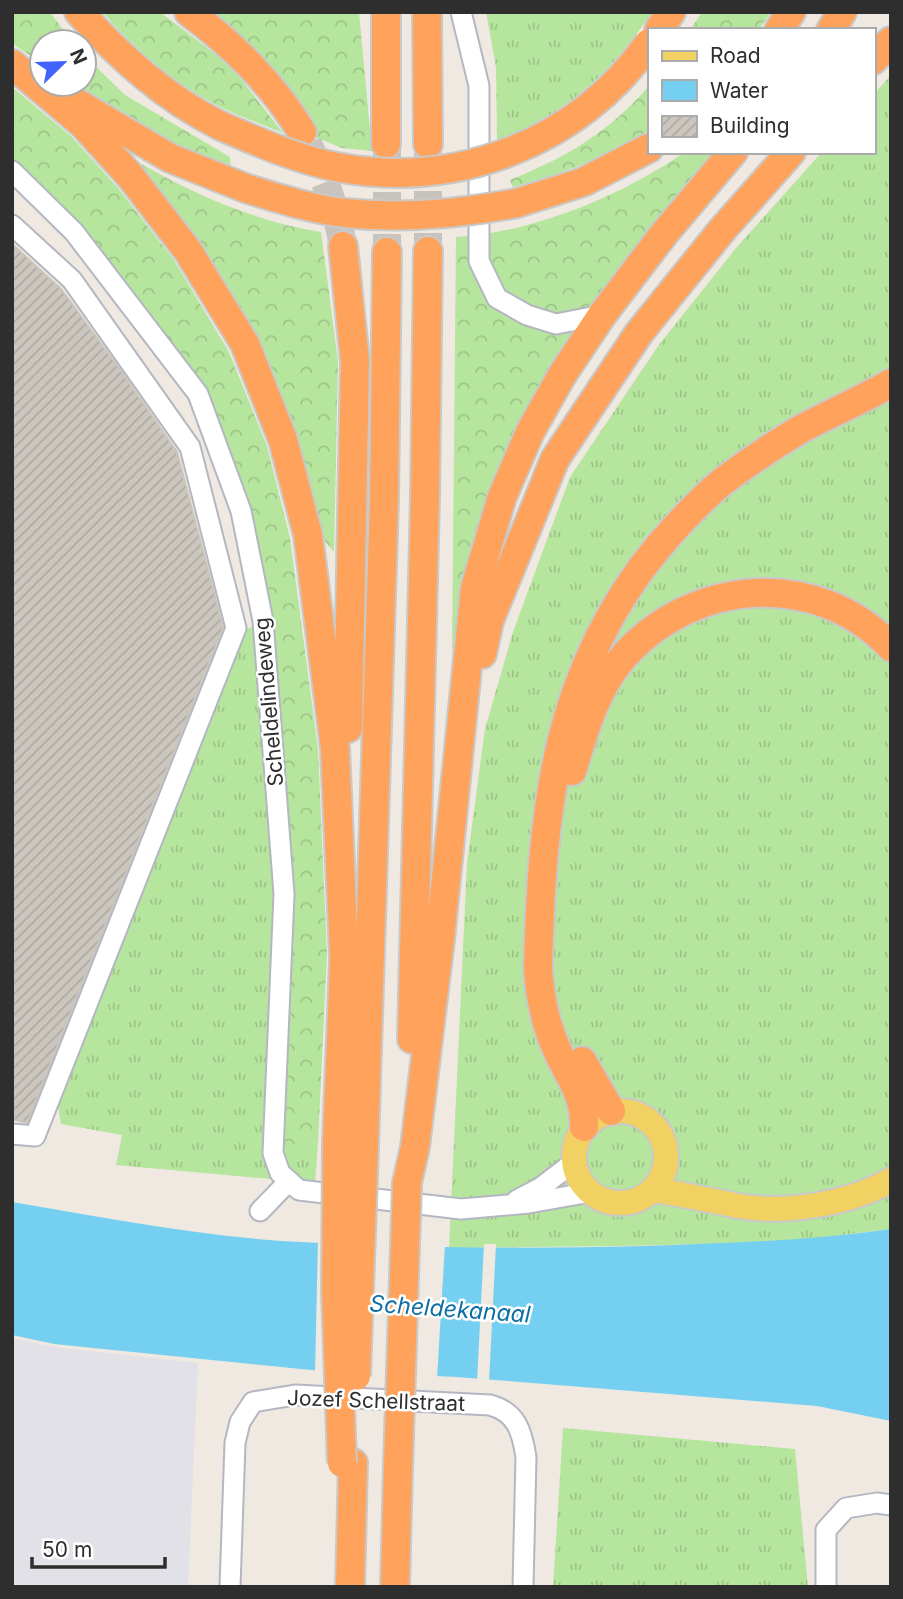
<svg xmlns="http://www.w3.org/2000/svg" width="903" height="1599" viewBox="0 0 903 1599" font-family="Inter,sans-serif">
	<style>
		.industrial { fill: #e3e1e8 }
		.grass { fill: url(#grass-tufts) }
		.forest { fill: url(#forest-crowns) }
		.water { fill: #75cff0 }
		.pier { fill: #efe9e1 }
		.building { fill: url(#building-hatch); stroke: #cbc5ba; stroke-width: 2 }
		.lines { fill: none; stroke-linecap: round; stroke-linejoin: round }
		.highway-tunnel { stroke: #c8c4bd; stroke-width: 28; stroke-dasharray: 28 14; stroke-linecap: butt }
		.minor-casing { stroke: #b4b7c1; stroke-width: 23 }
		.major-casing { stroke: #c9c9c9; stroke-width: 28 }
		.highway-casing { stroke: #c9c9c9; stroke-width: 32 }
		.minor { stroke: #fff; stroke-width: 19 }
		.major { stroke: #f2d163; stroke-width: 24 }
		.highway { stroke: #ffa35c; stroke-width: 28 }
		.highway-bridge-casing { stroke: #c9c9c9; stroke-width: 32; stroke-linecap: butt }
		.highway-bridge { stroke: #ffa35c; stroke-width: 28 }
		.labels { text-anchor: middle; stroke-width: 5; stroke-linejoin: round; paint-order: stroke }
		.street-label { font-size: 21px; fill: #2e2e2e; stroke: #fff }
		.water-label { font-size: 23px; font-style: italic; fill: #0d6fa3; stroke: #fff }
	</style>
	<defs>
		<pattern id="grass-tufts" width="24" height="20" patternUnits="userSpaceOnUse" patternTransform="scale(1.75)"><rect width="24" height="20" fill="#b6e59e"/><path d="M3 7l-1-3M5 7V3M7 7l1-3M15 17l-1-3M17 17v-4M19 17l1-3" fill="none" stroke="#9dc588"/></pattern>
		<pattern id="forest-crowns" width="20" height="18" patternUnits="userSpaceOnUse" patternTransform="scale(1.75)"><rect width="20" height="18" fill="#b6e59e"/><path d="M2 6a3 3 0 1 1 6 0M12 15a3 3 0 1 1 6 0" fill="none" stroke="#9dc588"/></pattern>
		<pattern id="building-hatch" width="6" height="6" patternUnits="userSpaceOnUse" patternTransform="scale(1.75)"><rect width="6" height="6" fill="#cbc7bf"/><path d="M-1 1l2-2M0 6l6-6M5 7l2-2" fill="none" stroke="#afaba4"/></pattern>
	</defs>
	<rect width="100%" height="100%" fill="#efe9e1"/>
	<path class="industrial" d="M 12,1338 L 54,1347 L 198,1363 L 188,1587 L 12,1587 Z"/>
	<g class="grass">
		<path d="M 486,12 L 652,12 C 612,72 565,115 497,140 L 496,67 Z"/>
		<path d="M 891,75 L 891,1229 L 784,1242 L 620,1246 L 449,1248 L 467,863 L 485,729 L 513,632 L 570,477 L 658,346 L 736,248 L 822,152 L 873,152 L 873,95 Z"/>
		<path d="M 273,620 L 283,1151 L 318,1142 L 315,1183 L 116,1165 L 122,1135 L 61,1124 L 57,1101 L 173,815 L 244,630 Z"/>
		<path d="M 563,1428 L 795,1449 L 808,1587 L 553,1587 Z"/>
	</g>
	<g class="forest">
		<path d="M 12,12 L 50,12 L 72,42 L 42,42 L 42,64 L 12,43 Z"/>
		<path d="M 102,12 L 160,12 L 214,53 L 237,74 L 283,133 C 258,123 233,114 209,101 C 169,79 133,46 102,12 Z"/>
		<path d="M 206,12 L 359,12 L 372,151 L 342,148 L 317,138 L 300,108 Z"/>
		<path d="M 702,12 L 771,12 L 759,30 L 690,30 Z"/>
		<path d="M 84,55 L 125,95 L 230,157 L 231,170 L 141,128 L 71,84 L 84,84 Z"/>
		<path d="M 649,86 L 649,130 C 608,157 561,174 513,187 L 510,180 C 567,157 608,133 649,86 Z"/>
		<path d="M 12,87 L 72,137 L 118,188 L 174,260 L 229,352 L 267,446 L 290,538 L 318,749 L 327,954 L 318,1142 L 283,1152 L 294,894 L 273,620 L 251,509 L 207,390 L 81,226 L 12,158 Z"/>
		<path d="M 685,152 L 715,152 L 653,227 L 591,307 L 462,585 L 452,654 L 456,237 C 535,232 621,196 685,152 Z"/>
		<path d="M 126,155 C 186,191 252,221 321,232 L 338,361 L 334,552 L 318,533 L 293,437 Z"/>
	</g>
	<path class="water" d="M 12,1202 C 108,1218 203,1237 300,1242 C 414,1248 529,1249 643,1246 C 726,1243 808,1241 891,1229 L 891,1421 L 817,1406 L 457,1377 L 321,1371 L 54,1344 L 12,1335 Z"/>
	<g class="pier">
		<path d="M 318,1239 L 445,1244 L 437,1379 L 315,1374 Z"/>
		<path d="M 484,1244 L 496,1244 L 489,1382 L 477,1382 Z"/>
	</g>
	<path class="building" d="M 12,244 L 61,289 L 121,371 L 177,452 L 223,627 L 27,1123 L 12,1119 Z"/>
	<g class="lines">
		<g class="highway-tunnel">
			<path d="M 308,144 C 324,176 337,210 343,246"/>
			<path d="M 428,149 L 428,251"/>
			<path d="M 387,150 L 387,252"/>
		</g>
		<g class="minor-casing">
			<g id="minor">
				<path d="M 461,12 L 479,86 L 479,261 L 497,298 L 527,315 L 556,324 L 602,315"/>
				<path d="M 12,171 L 74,232 L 198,394 L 241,511 L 263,621 L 284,894 L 273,1153 L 280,1173 L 299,1190 L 461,1209 L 529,1203 L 591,1192"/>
				<path d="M 12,225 L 72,280 L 190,447 L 236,628 L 35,1136 L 12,1134"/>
				<path d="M 517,1200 L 540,1188 L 574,1162"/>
				<path d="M 260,1211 L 289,1181"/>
				<path d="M 230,1587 L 235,1443 L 240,1422 L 253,1402 L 295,1395 L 490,1405 C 517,1412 522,1432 526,1457 L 523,1587"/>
				<path d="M 826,1587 L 826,1530 L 846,1508 L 877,1503 L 891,1505"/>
			</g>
		</g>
		<g class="major-casing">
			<g id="major">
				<circle cx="620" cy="1157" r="46"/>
				<path d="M 653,1190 C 682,1194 709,1200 738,1206 C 786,1214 849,1204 891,1180"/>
			</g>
		</g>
		<g class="highway-casing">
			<g id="highway">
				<path d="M 79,12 C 121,58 165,98 221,126"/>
				<path d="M 189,12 C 234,46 272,83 302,132"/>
				<path d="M 386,12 L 386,144"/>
				<path d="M 427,12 L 428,144"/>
				<path d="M 659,30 L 671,12"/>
				<path d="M 779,30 L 791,12"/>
				<path d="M 831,30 L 842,12"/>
				<path d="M 873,60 L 891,41"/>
				<path d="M 12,64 L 84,125 L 131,177 L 188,251 L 245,344 L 283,440 L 308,535 L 335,748 L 344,954"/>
				<path d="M 77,103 L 170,158 L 245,188"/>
				<path d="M 517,203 L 583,182 L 649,148"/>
				<path d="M 343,246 L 355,361 L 348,728"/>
				<path d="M 482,654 L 489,621 L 555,459 L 639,333 L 722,230 L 791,152"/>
				<path d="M 572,771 C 584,731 596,687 625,655 C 695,578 817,569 891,647"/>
				<path d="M 412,1039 L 425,496 L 428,251"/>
				<path d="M 582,1061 L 611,1111"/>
				<path d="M 584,1127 C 585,1094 570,1079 557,1050 C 545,1024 540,997 538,969 C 542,811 554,672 659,546 C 679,523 699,501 722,482 C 747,463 774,445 801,429 C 831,413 862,400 891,383"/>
				<path d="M 337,1143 L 345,936"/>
				<path d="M 364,1145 L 384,499 L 387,252"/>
				<path d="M 407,1183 L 415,1147 L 440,939 L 475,588 L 502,497 L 530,432 L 562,375 L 602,315 L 663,235 L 733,152"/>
				<path d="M 350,1587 L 353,1463"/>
				<path d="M 395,1587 L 398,1466"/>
			</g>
		</g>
		<use href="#minor" class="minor"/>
		<use href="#major" class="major"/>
		<use href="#highway" class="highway"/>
		<g class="highway-bridge-casing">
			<g id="highway-bridge">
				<path d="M 221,126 C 258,142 297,159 336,167 C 457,190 578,143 649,43"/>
				<path d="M 245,188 C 277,198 311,209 345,213 C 403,219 460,214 517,203"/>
				<path d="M 337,1143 L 336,1292 L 342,1463"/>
				<path d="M 356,1376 L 364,1145"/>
				<path d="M 398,1466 L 407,1183"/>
			</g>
		</g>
		<use href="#highway-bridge" class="highway-bridge"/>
	</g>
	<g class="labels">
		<g class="street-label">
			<text transform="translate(269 702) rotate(-95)" y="7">Scheldelindeweg</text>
			<text transform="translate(376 1401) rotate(2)" y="7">Jozef Schellstraat</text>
		</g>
		<g class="water-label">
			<text transform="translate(450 1309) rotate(4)" y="8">Scheldekanaal</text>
		</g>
	</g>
	<rect width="903" height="1599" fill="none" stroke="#2e2e2e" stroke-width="28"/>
	<rect x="648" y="28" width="228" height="126" fill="#ffffff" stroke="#ababab" stroke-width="2"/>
	<rect x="662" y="51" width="35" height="10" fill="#f2d163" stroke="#ababab" stroke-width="2"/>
	<text x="710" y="63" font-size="21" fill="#2e2e2e">Road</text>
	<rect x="662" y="80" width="35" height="21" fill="#75cff0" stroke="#ababab" stroke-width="2"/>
	<text x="710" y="98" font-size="21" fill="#2e2e2e">Water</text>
	<rect x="662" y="116" width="35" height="21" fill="url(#building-hatch)" stroke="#ababab" stroke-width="2"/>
	<text x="710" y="133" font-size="21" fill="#2e2e2e">Building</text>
	<g transform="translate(63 63) rotate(67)"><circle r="33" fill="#ffffff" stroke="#ababab" stroke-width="2"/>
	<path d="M0-5L12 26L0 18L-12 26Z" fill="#4264fb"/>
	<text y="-10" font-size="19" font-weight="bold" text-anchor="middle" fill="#2e2e2e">N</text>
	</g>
	<path d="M32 1557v10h133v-10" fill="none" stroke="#2e2e2e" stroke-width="3.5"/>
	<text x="42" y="1557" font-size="21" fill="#2e2e2e" stroke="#ffffff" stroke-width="5" paint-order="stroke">50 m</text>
</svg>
